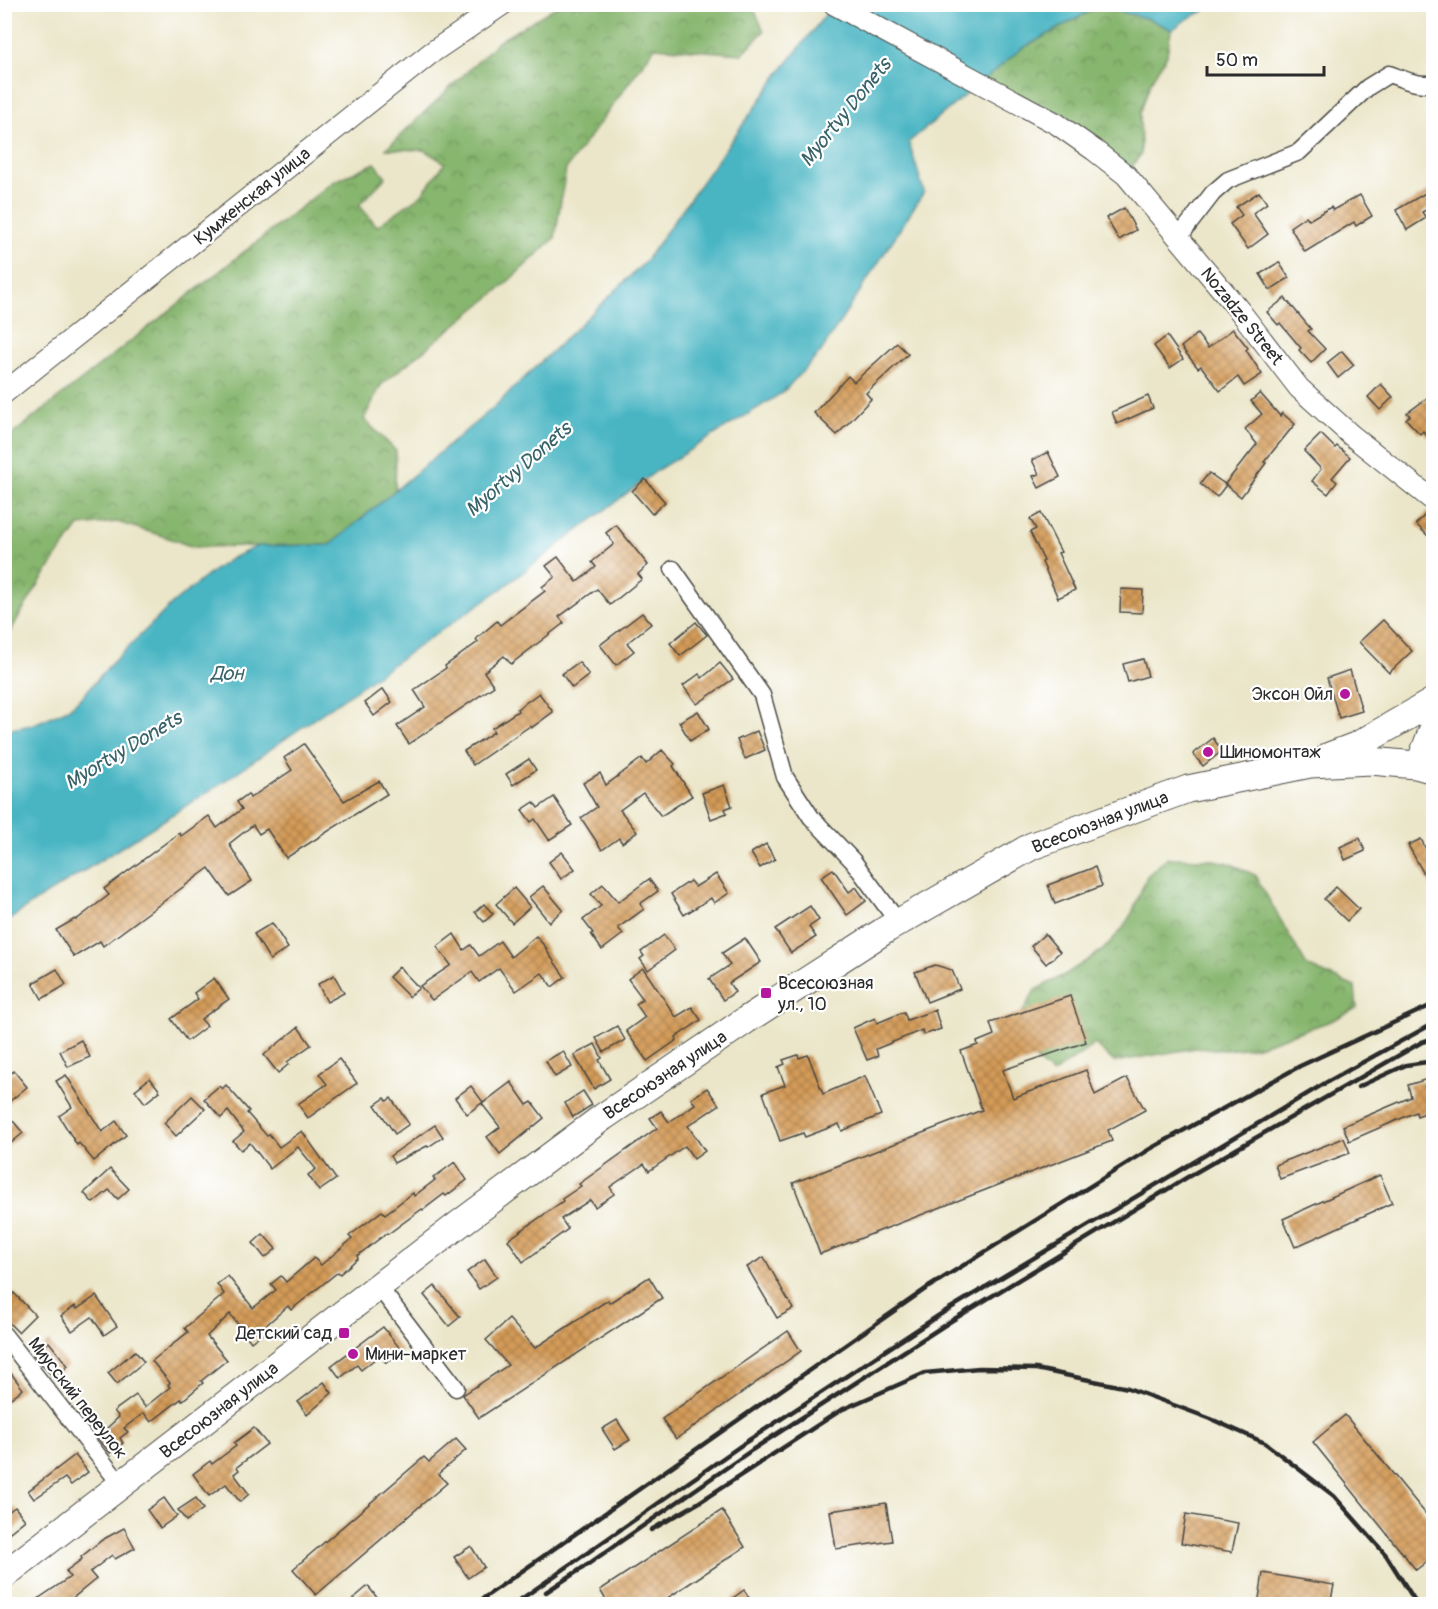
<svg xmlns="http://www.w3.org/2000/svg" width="1438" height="1609" viewBox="0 0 1438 1609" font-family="Pangolin,sans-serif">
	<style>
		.forest { fill: url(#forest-crowns); stroke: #59704c; stroke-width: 1.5 }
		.water { fill: #48b5c3; stroke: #3a7077; stroke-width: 1.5 }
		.building { fill: url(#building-cross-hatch) }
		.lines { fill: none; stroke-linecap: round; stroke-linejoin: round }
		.minor-casing { stroke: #484743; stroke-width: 19 }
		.tertiary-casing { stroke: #484743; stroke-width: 23 }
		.trunk-casing { stroke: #484743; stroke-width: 29 }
		.minor { stroke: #fff; stroke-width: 16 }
		.tertiary { stroke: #fff; stroke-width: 21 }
		.trunk { stroke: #fff; stroke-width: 27 }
		.rail { stroke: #2b2b2b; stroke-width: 4.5 }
		.poi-dot { fill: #b5179e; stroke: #fff; stroke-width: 2 }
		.labels { text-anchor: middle; stroke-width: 4.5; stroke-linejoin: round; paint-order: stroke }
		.street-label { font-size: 18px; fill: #2b2b2b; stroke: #fff }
		.poi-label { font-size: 18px; fill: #2b2b2b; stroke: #fff; text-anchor: start }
		.water-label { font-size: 20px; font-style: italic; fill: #376268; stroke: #fff }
	</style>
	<defs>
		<pattern id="forest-crowns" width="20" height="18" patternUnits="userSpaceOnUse" patternTransform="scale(1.5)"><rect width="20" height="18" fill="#87b66e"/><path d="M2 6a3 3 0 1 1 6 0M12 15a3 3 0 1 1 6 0" fill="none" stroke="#6f945b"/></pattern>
		<pattern id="building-cross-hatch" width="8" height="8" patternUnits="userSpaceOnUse" patternTransform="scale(1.5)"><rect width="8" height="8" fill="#d49b58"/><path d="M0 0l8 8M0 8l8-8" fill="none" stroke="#ac7f49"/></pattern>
	</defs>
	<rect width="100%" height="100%" fill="#fff"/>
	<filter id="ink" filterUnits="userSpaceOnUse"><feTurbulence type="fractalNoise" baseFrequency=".0167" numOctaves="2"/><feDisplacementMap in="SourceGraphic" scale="12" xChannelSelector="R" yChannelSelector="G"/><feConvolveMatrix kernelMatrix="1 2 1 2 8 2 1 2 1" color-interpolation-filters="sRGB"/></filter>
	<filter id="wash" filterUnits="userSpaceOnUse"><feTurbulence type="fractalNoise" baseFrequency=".008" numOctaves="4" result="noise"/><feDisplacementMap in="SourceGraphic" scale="24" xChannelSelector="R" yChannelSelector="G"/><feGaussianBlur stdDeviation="1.35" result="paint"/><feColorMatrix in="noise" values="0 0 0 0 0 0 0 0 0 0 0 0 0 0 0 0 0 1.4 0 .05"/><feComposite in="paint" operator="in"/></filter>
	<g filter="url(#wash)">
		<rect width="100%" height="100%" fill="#ebe6c9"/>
		<g class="forest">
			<path d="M 559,5 L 752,5 L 764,31 L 742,54 L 655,47 L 566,169 L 555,238 L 501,288 L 381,385 L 364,419 L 396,451 L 395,491 L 330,545 L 193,547 L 163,536 L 117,522 L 79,526 C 51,563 27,601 5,641 L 5,440 L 333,182 L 375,163 L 386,177 L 359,205 L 377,226 L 421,195 L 445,163 L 424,150 L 386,149 L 499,41 Z"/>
			<path d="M 1099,6 L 1149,19 L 1172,30 L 1170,35 L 1167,55 L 1151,81 L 1140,113 L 1141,154 L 1126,175 L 980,83 L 1021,49 Z"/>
			<path d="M 1167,858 L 1208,859 L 1229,863 L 1255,875 L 1307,966 L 1355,987 L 1357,1008 L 1331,1021 L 1255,1047 L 1224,1050 L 1196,1048 L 1114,1062 L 1095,1044 L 1052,1074 L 1009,1036 L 1035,990 L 1066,974 L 1103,950 L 1123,928 L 1132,913 L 1147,876 Z"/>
		</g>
		<path class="water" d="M 833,5 L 1200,5 L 1204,11 L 1187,19 L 1172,30 L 1149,19 L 1099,6 L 1021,49 L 909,142 L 924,192 L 820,353 L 782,393 L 659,469 L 501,589 L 213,789 L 68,881 L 40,898 L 5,923 L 5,730 L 32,725 L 68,709 L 83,696 L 108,667 L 172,604 L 210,573 L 232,558 L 258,546 L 330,545 L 493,408 L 644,263 L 781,71 Z"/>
		<g id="blocks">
			<g class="building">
				<path d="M 1434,188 L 1434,206 L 1422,212 L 1426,218 L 1407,230 L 1396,210 Z"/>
				<path d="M 1259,192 L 1267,203 L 1253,213 L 1268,234 L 1248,249 L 1230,224 L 1242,215 L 1236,207 Z"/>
				<path d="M 1360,195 L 1372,216 L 1356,226 L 1354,222 L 1305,252 L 1290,227 L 1306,216 L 1309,220 L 1331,207 L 1333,210 Z"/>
				<path d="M 1124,208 L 1136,230 L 1119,240 L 1106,218 Z"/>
				<path d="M 1279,262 L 1289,278 L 1270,290 L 1260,274 Z"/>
				<path d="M 1285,298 L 1311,329 L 1308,331 L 1325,349 L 1311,363 L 1299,350 L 1301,348 L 1280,323 L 1278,325 L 1267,312 Z"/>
				<path d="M 1233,329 L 1248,348 L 1246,350 L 1262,374 L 1244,386 L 1238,377 L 1220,391 L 1201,366 L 1198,368 L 1181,347 L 1197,334 L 1208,348 Z"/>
				<path d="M 1167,336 L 1183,359 L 1170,368 L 1154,346 Z"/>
				<path d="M 897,343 L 908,354 L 866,393 L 871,399 L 837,435 L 814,413 L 848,376 L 854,382 Z"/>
				<path d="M 1342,351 L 1354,365 L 1338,378 L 1327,363 Z"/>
				<path d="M 1381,384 L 1393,397 L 1380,410 L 1368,397 Z"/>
				<path d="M 1260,393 L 1280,416 L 1282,413 L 1295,424 L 1264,462 L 1266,463 L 1241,497 L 1225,484 L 1257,444 L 1245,429 L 1262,414 L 1251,401 Z"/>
				<path d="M 1434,393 L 1434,444 L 1423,431 L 1420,434 L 1406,419 L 1410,416 L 1407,413 Z"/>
				<path d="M 1148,396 L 1153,408 L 1117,424 L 1112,412 Z"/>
				<path d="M 1321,434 L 1335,448 L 1337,446 L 1350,457 L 1332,478 L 1337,482 L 1328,494 L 1312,481 L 1321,469 L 1304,451 Z"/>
				<path d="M 1048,452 L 1060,477 L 1039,488 L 1033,476 L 1039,474 L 1032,460 Z"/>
				<path d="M 1209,473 L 1226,485 L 1217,497 L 1200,484 Z"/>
				<path d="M 645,479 L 665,502 L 652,514 L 632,491 Z"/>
				<path d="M 1428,512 L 1434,514 L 1434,542 L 1416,524 Z"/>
				<path d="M 1041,513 L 1061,552 L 1058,553 L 1075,590 L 1058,598 L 1042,562 L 1044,561 L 1030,532 L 1036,529 L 1030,519 Z"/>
				<path d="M 616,525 L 648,565 L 638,574 L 642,579 L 610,605 L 597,589 L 559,617 L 564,623 L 511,664 L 504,656 L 484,672 L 494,686 L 409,744 L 397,726 L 425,707 L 414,690 L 446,668 L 445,666 L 478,642 L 476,639 L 497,621 L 500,625 L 545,591 L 542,587 L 555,577 L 546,566 L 558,557 L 577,582 L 596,567 L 592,562 L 614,544 L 606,533 Z"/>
				<path d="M 1121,589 L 1143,590 L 1142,613 L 1120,612 Z"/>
				<path d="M 642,613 L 651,624 L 627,643 L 634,651 L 616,665 L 600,645 Z"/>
				<path d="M 1383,620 L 1412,651 L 1389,673 L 1359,642 Z"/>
				<path d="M 696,622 L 707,635 L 680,656 L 670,643 Z"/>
				<path d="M 1143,659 L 1148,676 L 1128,682 L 1123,664 Z"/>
				<path d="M 579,662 L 589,675 L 572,688 L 562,674 Z"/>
				<path d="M 720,663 L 733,679 L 697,704 L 683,686 L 699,674 L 702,678 Z"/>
				<path d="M 1350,670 L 1362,711 L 1339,718 L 1327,678 Z"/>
				<path d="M 383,689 L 392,702 L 374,716 L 365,703 Z"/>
				<path d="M 539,693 L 553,712 L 531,728 L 530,726 L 473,765 L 464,751 L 494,732 L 492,728 L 518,711 L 517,709 Z"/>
				<path d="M 698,711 L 709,729 L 690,741 L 679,722 Z"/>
				<path d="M 757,731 L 765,750 L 745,759 L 737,740 Z"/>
				<path d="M 1213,738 L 1222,751 L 1203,766 L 1193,754 Z"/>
				<path d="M 304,744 L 344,801 L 379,781 L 387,794 L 286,858 L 267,829 L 259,834 L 253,825 L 229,844 L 252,881 L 229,896 L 209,868 L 103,946 L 100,941 L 74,957 L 56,930 L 75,919 L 76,920 L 109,895 L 104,889 L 179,833 L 181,836 L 209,816 L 217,828 L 242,809 L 237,802 L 248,794 L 250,798 L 292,770 L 284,758 Z"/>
				<path d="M 662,750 L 675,764 L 673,766 L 692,796 L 661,816 L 643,793 L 620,810 L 637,832 L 622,843 L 619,838 L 602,850 L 581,818 L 597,807 L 583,783 L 600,773 L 606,785 L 642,758 L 646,764 Z"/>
				<path d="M 529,759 L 536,770 L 513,785 L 506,774 Z"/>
				<path d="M 724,785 L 732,806 L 725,809 L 727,813 L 711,819 L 702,793 Z"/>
				<path d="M 554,797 L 572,825 L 549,840 L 535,819 L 531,822 L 522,810 L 534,802 L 538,808 Z"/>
				<path d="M 1360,838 L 1365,851 L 1345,860 L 1340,847 Z"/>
				<path d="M 1421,839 L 1434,865 L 1434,892 L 1408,845 Z"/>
				<path d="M 766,844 L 775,859 L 760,868 L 751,853 Z"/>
				<path d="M 562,852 L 575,869 L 561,879 L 549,862 Z"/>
				<path d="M 1095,867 L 1102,886 L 1055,904 L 1048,885 Z"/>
				<path d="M 833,869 L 849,892 L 856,887 L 866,901 L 847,915 L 821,877 Z"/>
				<path d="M 716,874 L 729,893 L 714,903 L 711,898 L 684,915 L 671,894 L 690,881 L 695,887 Z"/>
				<path d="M 649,879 L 658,891 L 640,904 L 644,909 L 618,928 L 623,934 L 602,950 L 591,934 L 593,933 L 583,920 L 601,906 L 591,894 L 603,884 L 618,902 Z"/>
				<path d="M 543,886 L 563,910 L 549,922 L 529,897 Z"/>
				<path d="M 1336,887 L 1359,909 L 1347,921 L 1324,899 Z"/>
				<path d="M 514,888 L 530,907 L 512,923 L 496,904 Z"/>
				<path d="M 484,904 L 493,914 L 484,922 L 475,912 Z"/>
				<path d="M 810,906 L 819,920 L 809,927 L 816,937 L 791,953 L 775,929 Z"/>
				<path d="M 272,923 L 288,948 L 270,960 L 254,934 Z"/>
				<path d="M 454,934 L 464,950 L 471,945 L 479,956 L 500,941 L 511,957 L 536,936 L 547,949 L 546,950 L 565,977 L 552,987 L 542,973 L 516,991 L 499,968 L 479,982 L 472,972 L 432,1000 L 420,986 L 451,965 L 437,947 Z"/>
				<path d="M 1045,934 L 1060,952 L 1046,964 L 1031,946 Z"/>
				<path d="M 664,935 L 675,950 L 648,970 L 640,959 L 644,956 L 641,952 Z"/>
				<path d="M 745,938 L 761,962 L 729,983 L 735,992 L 723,1000 L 709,979 L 730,965 L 722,953 Z"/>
				<path d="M 935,965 L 952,970 L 960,989 L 927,1002 L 915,972 Z"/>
				<path d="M 399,967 L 419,988 L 409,997 L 389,977 Z"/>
				<path d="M 643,968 L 676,1017 L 692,1007 L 701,1020 L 676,1037 L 677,1040 L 647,1061 L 626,1031 L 645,1017 L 636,1004 L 643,999 L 628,979 Z"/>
				<path d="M 57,969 L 66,985 L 42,999 L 33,983 Z"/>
				<path d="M 334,975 L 344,993 L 327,1002 L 318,984 Z"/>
				<path d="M 214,978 L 229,999 L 201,1019 L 207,1026 L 187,1041 L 171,1019 L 198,999 L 194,993 Z"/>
				<path d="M 1070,996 L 1086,1042 L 1003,1070 L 1013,1098 L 1086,1070 L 1095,1095 L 1127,1078 L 1145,1110 L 1108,1130 L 1112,1141 L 820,1254 L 793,1183 L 982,1110 L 961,1051 L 978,1045 L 977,1042 L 994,1035 L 990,1023 Z"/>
				<path d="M 935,1010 L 941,1029 L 923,1035 L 922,1030 L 876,1049 L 878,1056 L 867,1060 L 853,1028 L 875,1018 L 877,1023 L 904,1012 L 907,1020 Z"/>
				<path d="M 617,1026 L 625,1040 L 604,1052 L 596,1038 Z"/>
				<path d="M 298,1027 L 311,1045 L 287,1062 L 289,1064 L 278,1073 L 264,1055 Z"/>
				<path d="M 81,1040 L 90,1057 L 68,1067 L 60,1051 Z"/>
				<path d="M 595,1044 L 602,1058 L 599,1060 L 610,1079 L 594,1089 L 574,1055 Z"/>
				<path d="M 563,1051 L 572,1067 L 555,1077 L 546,1061 Z"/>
				<path d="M 798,1055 L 799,1058 L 808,1055 L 823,1094 L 865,1076 L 881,1115 L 842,1131 L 839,1124 L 805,1137 L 803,1133 L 780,1141 L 763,1093 L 785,1085 L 778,1067 L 785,1064 L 783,1060 Z"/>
				<path d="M 339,1059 L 357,1083 L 308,1118 L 298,1104 L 327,1084 L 319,1074 Z"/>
				<path d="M 14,1071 L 27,1087 L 4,1106 L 4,1079 Z"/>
				<path d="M 66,1075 L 102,1132 L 116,1121 L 126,1135 L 94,1161 L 79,1143 L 77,1145 L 59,1116 L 72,1107 L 56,1081 Z"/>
				<path d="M 1434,1077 L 1434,1110 L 1417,1116 L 1416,1112 L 1349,1141 L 1343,1126 L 1411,1097 L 1408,1085 Z"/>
				<path d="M 150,1078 L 160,1091 L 145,1103 L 135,1090 Z"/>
				<path d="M 511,1082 L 527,1105 L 532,1102 L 544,1118 L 500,1154 L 487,1137 L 500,1127 L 482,1104 Z"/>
				<path d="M 226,1085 L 249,1111 L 247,1113 L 267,1136 L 269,1134 L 279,1147 L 302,1131 L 336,1179 L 319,1191 L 308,1175 L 316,1169 L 298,1147 L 270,1169 L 250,1143 L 241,1150 L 233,1141 L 244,1132 L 228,1111 L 221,1118 L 204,1099 L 219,1086 L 222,1089 Z"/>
				<path d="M 471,1086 L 483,1102 L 467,1114 L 455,1098 Z"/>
				<path d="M 707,1088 L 719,1105 L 688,1126 L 705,1151 L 694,1159 L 685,1146 L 649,1171 L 644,1164 L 610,1187 L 614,1194 L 595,1207 L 590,1200 L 561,1219 L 568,1229 L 523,1262 L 508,1240 L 563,1201 L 562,1199 L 581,1186 L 579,1184 L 657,1128 L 650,1118 L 661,1111 L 669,1122 L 695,1104 L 691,1099 Z"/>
				<path d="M 583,1091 L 592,1105 L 573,1117 L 565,1103 Z"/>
				<path d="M 192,1096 L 205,1109 L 176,1136 L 164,1123 Z"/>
				<path d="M 385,1098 L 387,1101 L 391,1098 L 409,1124 L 395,1134 L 375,1105 Z"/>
				<path d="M 13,1121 L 23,1133 L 4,1149 L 4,1128 Z"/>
				<path d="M 435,1125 L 443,1137 L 428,1147 L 427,1146 L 394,1163 L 390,1156 Z"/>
				<path d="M 1344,1138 L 1350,1153 L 1280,1179 L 1275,1165 Z"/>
				<path d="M 455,1162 L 467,1180 L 446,1196 L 444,1194 L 423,1210 L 422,1209 L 388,1234 L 387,1233 L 357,1256 L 358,1258 L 340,1274 L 338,1272 L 291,1310 L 288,1306 L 265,1326 L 268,1329 L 251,1342 L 230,1314 L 207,1336 L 227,1360 L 201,1381 L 203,1383 L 182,1401 L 181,1399 L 151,1422 L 144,1413 L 124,1428 L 128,1432 L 120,1438 L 123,1443 L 110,1453 L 97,1437 L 119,1417 L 114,1411 L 136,1395 L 145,1407 L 170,1387 L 168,1385 L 170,1383 L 152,1361 L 188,1332 L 185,1328 L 224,1294 L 217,1284 L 228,1276 L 253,1308 L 276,1290 L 271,1284 L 281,1276 L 286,1282 L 314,1258 L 321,1265 L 352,1239 L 349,1236 L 382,1211 L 385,1214 L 413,1193 L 414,1196 L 435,1180 L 433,1178 Z"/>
				<path d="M 110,1169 L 129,1189 L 118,1199 L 109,1190 L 93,1203 L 84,1193 Z"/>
				<path d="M 1380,1175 L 1392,1203 L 1295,1247 L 1283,1219 Z"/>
				<path d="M 263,1234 L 276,1249 L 265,1258 L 253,1243 Z"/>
				<path d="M 764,1257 L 793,1309 L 777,1318 L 747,1267 Z"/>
				<path d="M 485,1259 L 497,1277 L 479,1289 L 467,1272 Z"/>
				<path d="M 649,1277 L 662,1298 L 479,1418 L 463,1395 L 508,1365 L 486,1340 L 509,1319 L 535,1348 L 608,1300 L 609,1303 Z"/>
				<path d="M 435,1286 L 460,1317 L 449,1326 L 424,1295 Z"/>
				<path d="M 14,1293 L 35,1315 L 18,1332 L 4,1318 L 4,1302 Z"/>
				<path d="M 96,1296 L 117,1326 L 104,1335 L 92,1317 L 72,1331 L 61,1316 L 75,1306 L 77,1309 Z"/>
				<path d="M 383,1327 L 402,1351 L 386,1363 L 380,1355 L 361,1370 L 357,1365 L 340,1378 L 331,1366 Z"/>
				<path d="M 788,1331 L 801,1351 L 676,1439 L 662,1419 Z"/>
				<path d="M 49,1342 L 68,1366 L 54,1378 L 33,1355 Z"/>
				<path d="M 135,1351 L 144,1362 L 117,1384 L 108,1373 Z"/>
				<path d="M 4,1364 L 23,1389 L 4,1403 Z"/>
				<path d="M 324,1382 L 332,1393 L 307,1415 L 298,1402 Z"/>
				<path d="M 1345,1415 L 1434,1524 L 1434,1556 L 1416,1570 L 1313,1442 Z"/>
				<path d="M 617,1420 L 630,1440 L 615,1449 L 602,1429 Z"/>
				<path d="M 254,1428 L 267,1444 L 237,1467 L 239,1470 L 234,1474 L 249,1494 L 240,1502 L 226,1484 L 209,1496 L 193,1474 L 210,1461 L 212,1464 L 236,1446 L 234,1443 Z"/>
				<path d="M 456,1439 L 466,1450 L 438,1474 L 447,1483 L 316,1595 L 293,1569 L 424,1457 L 429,1462 Z"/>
				<path d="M 75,1455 L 88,1472 L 71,1485 L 65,1478 L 34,1499 L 28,1491 Z"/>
				<path d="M 164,1498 L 177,1516 L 160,1528 L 147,1510 Z"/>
				<path d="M 196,1498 L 203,1509 L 186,1521 L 178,1510 Z"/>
				<path d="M 886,1503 L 892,1541 L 836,1549 L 830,1511 Z"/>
				<path d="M 15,1507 L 25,1520 L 10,1532 L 4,1525 L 4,1515 Z"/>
				<path d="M 722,1510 L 745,1547 L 657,1605 L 609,1605 L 600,1590 Z"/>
				<path d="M 1186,1514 L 1238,1523 L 1232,1552 L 1181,1543 Z"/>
				<path d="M 124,1528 L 135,1548 L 115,1559 L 112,1555 L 90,1572 L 96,1579 L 73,1598 L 78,1605 L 29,1605 L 70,1577 L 66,1571 L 82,1559 L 81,1557 L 102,1540 Z"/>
				<path d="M 471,1546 L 484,1567 L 468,1578 L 454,1557 Z"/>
				<path d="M 1263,1573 L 1334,1585 L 1330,1605 L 1258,1605 Z"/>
				<path d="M 368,1586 L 378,1599 L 371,1605 L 346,1605 Z"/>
				<path d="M 744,1590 L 754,1605 L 723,1605 Z"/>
			</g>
		</g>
	</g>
	<g filter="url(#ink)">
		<use href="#blocks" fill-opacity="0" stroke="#484743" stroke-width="1.5"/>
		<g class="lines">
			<g class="minor-casing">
				<g id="minor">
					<path d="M 1179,237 L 1213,193 L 1228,180 L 1299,152 L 1368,87 L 1389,74 C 1403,79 1419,87 1434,83"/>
					<path d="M 673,569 L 762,695 L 785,777 L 811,817 L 853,861 L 898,922"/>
					<path d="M 379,1287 L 456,1388"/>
					<path d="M 4,1335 L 121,1485"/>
				</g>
			</g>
			<g class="tertiary-casing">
				<g id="tertiary">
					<path d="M 834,4 L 1057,124 L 1094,150 L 1126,175 L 1239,310 L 1299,388 L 1351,435 L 1434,501"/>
					<path d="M 4,393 L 431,53 L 503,4"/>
					<path d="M 1416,765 L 1434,718"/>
				</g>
			</g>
			<g class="trunk-casing">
				<g id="trunk">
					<path d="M 1329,756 L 1358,745 L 1434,701"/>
					<path d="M 4,1575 L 458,1225 L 603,1117 L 746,1020 L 887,929 L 1032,846 L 1188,789 L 1310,764 L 1371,761 L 1416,765 L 1434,770"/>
				</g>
			</g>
			<use href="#minor" class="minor"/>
			<use href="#tertiary" class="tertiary"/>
			<use href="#trunk" class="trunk"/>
			<g class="rail">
				<path d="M 1358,1087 L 1406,1065 L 1434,1061"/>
				<path d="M 651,1530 L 698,1503 L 841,1410 L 925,1373 L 979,1368 L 1036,1369 L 1128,1388 L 1211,1419 L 1265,1443 L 1334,1496 L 1386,1555 L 1417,1604"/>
				<path d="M 546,1592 L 584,1567 L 752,1450 L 951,1321 L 1186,1178 L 1422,1042 L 1434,1038"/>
				<path d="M 475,1604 L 927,1288 L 1150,1149 L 1300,1066 L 1434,1004"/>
				<path d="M 514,1604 L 746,1442 L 944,1312 L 1327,1082 L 1434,1023"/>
			</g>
		</g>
	</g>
	<g class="poi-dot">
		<circle cx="1345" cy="694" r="6"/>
		<circle cx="1208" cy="752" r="6"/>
		<rect x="760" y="987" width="12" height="12" rx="3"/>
		<rect x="338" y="1327" width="12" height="12" rx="3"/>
		<circle cx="353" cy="1354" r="6"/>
	</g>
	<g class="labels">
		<g class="street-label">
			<text transform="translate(252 196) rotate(-39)" y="6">Кумженская улица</text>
			<text transform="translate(1242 316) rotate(51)" y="6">Nozadze Street</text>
			<text transform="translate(1100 822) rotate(-21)" y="6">Всесоюзная улица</text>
			<text transform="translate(665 1075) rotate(-34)" y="6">Всесоюзная улица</text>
			<text transform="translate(78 1398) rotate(52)" y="6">Миусский переулок</text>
			<text transform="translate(219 1410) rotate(-38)" y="6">Всесоюзная улица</text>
		</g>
		<g class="poi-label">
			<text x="1333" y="700" text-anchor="end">Эксон Ойл</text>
			<text x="1220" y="758">Шиномонтаж</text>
			<text x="778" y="989">Всесоюзная<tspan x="778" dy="21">ул., 10</tspan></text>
			<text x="332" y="1339" text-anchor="end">Детский сад</text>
			<text x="365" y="1360">Мини-маркет</text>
		</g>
		<g class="water-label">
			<text transform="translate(845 112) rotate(-51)" y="7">Myortvy Donets</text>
			<text transform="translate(518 469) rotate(-41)" y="7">Myortvy Donets</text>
			<text x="227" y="680">Дон</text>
			<text transform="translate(123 750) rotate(-31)" y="7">Myortvy Donets</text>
		</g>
	</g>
	<rect width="1438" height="1609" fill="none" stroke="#fff" stroke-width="24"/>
	<path d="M1207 66v9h117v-9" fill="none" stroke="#2b2b2b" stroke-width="3"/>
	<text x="1216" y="66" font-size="18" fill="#2b2b2b" stroke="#ffffff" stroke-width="4.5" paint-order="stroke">50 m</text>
</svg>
